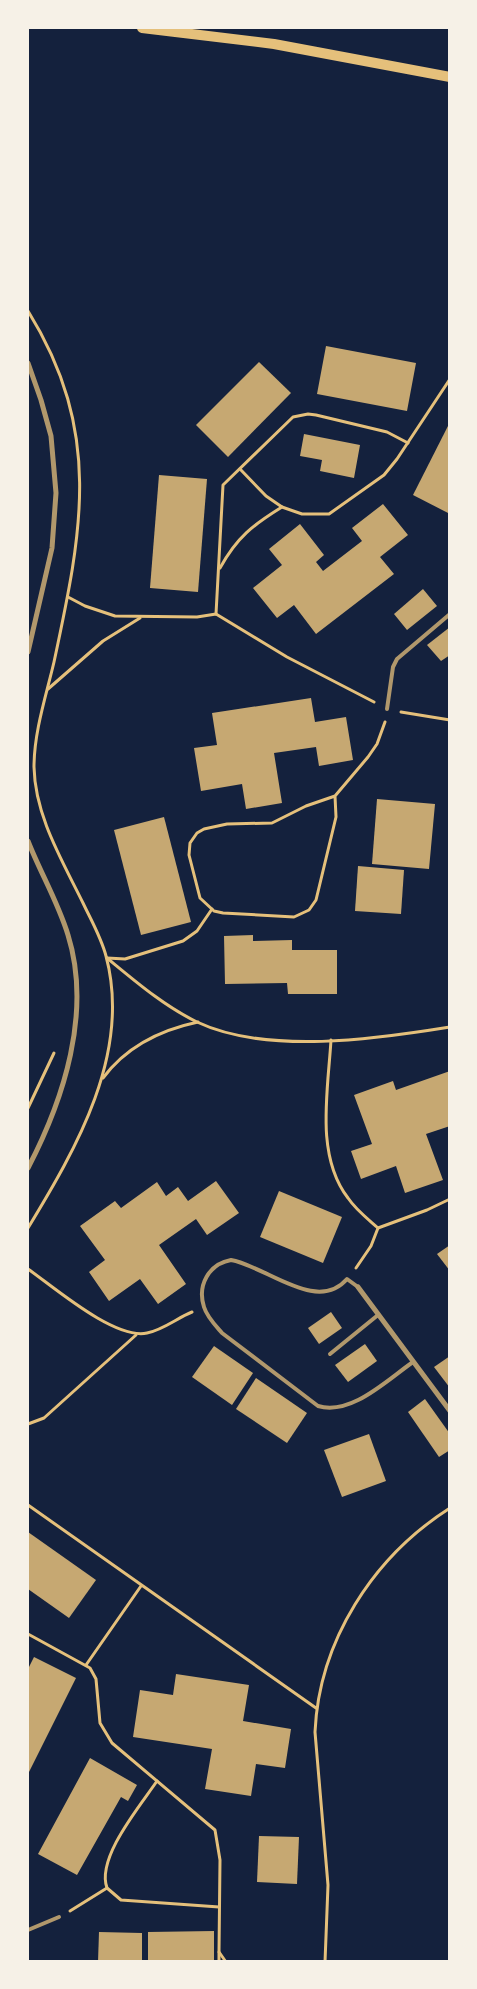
<svg xmlns="http://www.w3.org/2000/svg" width="477" height="1989" viewBox="0 0 477 1989" font-family="Figtree,sans-serif">
	<style>
		.building { fill: #c6a872 }
		.lines { fill: none; stroke-linecap: round; stroke-linejoin: round }
		.path { stroke: #e5c07b; stroke-width: 3 }
		.service { stroke: #b1986c; stroke-width: 4 }
		.minor { stroke: #b1986c; stroke-width: 5 }
		.secondary { stroke: #e5c07b; stroke-width: 10 }
	</style>
	<rect width="100%" height="100%" fill="#14213d"/>
	<g class="building">
		<path d="M 326,346 L 416,363 L 407,411 L 317,394 Z"/>
		<path d="M 259,362 L 291,393 L 228,457 L 196,425 Z"/>
		<path d="M 450,422 L 450,514 L 413,495 Z"/>
		<path d="M 304,434 L 360,445 L 354,478 L 320,471 L 322,460 L 300,456 Z"/>
		<path d="M 159,475 L 207,479 L 198,592 L 150,588 Z"/>
		<path d="M 383,504 L 408,535 L 380,557 L 394,574 L 316,634 L 294,605 L 277,618 L 253,588 L 282,565 L 269,549 L 300,524 L 324,555 L 316,562 L 323,571 L 362,541 L 352,528 Z"/>
		<path d="M 423,589 L 437,606 L 407,630 L 394,614 Z"/>
		<path d="M 450,627 L 450,655 L 441,661 L 427,645 Z"/>
		<path d="M 311,698 L 315,722 L 346,717 L 353,760 L 319,766 L 316,747 L 274,753 L 282,803 L 246,809 L 242,784 L 201,791 L 194,748 L 217,745 L 212,713 Z"/>
		<path d="M 377,799 L 435,804 L 429,869 L 372,864 Z"/>
		<path d="M 164,817 L 191,922 L 141,935 L 114,830 Z"/>
		<path d="M 358,866 L 404,870 L 401,914 L 355,911 Z"/>
		<path d="M 253,935 L 253,941 L 292,940 L 292,950 L 337,950 L 337,994 L 288,994 L 287,983 L 225,984 L 224,936 Z"/>
		<path d="M 450,1071 L 450,1126 L 426,1134 L 443,1180 L 405,1193 L 396,1166 L 361,1179 L 351,1151 L 372,1144 L 354,1095 L 393,1081 L 396,1090 Z"/>
		<path d="M 216,1181 L 239,1213 L 207,1235 L 196,1219 L 159,1245 L 186,1284 L 158,1304 L 140,1279 L 109,1301 L 89,1272 L 105,1260 L 80,1226 L 115,1201 L 121,1208 L 157,1182 L 166,1196 L 178,1187 L 188,1201 Z"/>
		<path d="M 279,1191 L 342,1217 L 323,1263 L 260,1237 Z"/>
		<path d="M 450,1245 L 450,1271 L 437,1254 Z"/>
		<path d="M 331,1312 L 342,1328 L 319,1344 L 308,1328 Z"/>
		<path d="M 365,1344 L 377,1361 L 348,1382 L 335,1365 Z"/>
		<path d="M 214,1346 L 253,1373 L 232,1405 L 192,1377 Z"/>
		<path d="M 450,1356 L 450,1388 L 434,1367 Z"/>
		<path d="M 256,1378 L 307,1413 L 287,1443 L 236,1409 Z"/>
		<path d="M 425,1399 L 450,1434 L 450,1450 L 439,1457 L 408,1412 Z"/>
		<path d="M 369,1434 L 386,1481 L 342,1497 L 324,1450 Z"/>
		<path d="M 28,1532 L 96,1580 L 69,1618 L 28,1589 Z"/>
		<path d="M 34,1657 L 76,1678 L 28,1774 L 28,1669 Z"/>
		<path d="M 176,1674 L 249,1685 L 243,1721 L 291,1729 L 285,1768 L 256,1764 L 251,1796 L 205,1789 L 212,1749 L 133,1737 L 140,1690 L 173,1695 Z"/>
		<path d="M 90,1758 L 137,1785 L 128,1801 L 121,1797 L 77,1875 L 38,1854 Z"/>
		<path d="M 259,1836 L 299,1837 L 297,1884 L 257,1882 Z"/>
		<path d="M 214,1931 L 214,1962 L 148,1962 L 148,1932 Z"/>
		<path d="M 99,1932 L 142,1933 L 142,1962 L 98,1962 Z"/>
	</g>
	<g class="lines">
		<g class="path">
			<path d="M 28,311 C 103,432 82,531 54,662 C 46,696 34,732 34,767 C 35,816 62,860 83,903 C 91,920 101,937 106,956 C 132,1053 76,1149 28,1228"/>
			<path d="M 240,469 L 266,496 L 282,507 L 302,514 L 329,514 L 384,475 L 397,459 L 450,379"/>
			<path d="M 220,568 C 237,537 253,525 282,507"/>
			<path d="M 68,597 L 85,606 L 115,616 L 197,617 L 216,614 L 287,657 L 374,702"/>
			<path d="M 216,614 L 223,485 L 293,417 L 308,414 L 316,415 L 387,432 L 408,443"/>
			<path d="M 48,689 L 103,641 L 140,618"/>
			<path d="M 401,712 L 450,720"/>
			<path d="M 335,796 L 336,817 L 316,900 L 309,910 L 294,917 L 223,913 L 214,911 L 200,898 L 189,855 L 190,843 L 197,833 L 204,829 L 227,824 L 272,823 L 306,806 L 335,796 L 368,757 L 377,744 L 385,722"/>
			<path d="M 107,958 C 135,981 164,1006 197,1022 C 267,1055 376,1039 450,1027"/>
			<path d="M 107,958 L 125,959 L 183,941 L 197,931 L 212,909"/>
			<path d="M 331,1040 C 328,1091 315,1155 348,1198 C 356,1210 368,1219 378,1228 L 371,1246 L 356,1268"/>
			<path d="M 103,1078 C 126,1047 160,1030 198,1022"/>
			<path d="M 28,1108 L 54,1053"/>
			<path d="M 378,1228 L 427,1210 L 450,1199"/>
			<path d="M 28,1269 C 55,1288 115,1340 147,1333 C 163,1330 177,1318 192,1312"/>
			<path d="M 28,1424 L 44,1418 L 136,1335"/>
			<path d="M 28,1505 L 316,1708"/>
			<path d="M 28,1634 L 90,1668 L 96,1679 L 100,1723 L 112,1743 L 215,1830 L 220,1860 L 219,1952 L 226,1962"/>
			<path d="M 86,1665 L 141,1586"/>
			<path d="M 157,1781 C 140,1806 96,1858 107,1888 L 121,1900 L 219,1907"/>
			<path d="M 70,1911 L 107,1888"/>
			<path d="M 219,1962 L 219,1952"/>
			<path d="M 325,1962 L 328,1885 L 315,1732 C 319,1641 373,1557 450,1508"/>
		</g>
		<g class="service">
			<path d="M 387,709 L 393,667 L 397,659 L 450,614"/>
			<path d="M 358,1287 L 347,1279 C 317,1314 266,1266 231,1260 C 209,1264 197,1285 204,1307 C 207,1317 215,1325 222,1333 L 318,1406 C 351,1416 387,1380 413,1362"/>
			<path d="M 330,1354 L 378,1315"/>
			<path d="M 28,1930 L 59,1917"/>
		</g>
		<g class="minor">
			<path d="M 28,363 L 41,400 L 51,436 L 56,493 L 52,548 L 28,652"/>
			<path d="M 28,841 C 40,872 58,902 68,935 C 92,1012 64,1099 28,1168"/>
			<path d="M 358,1287 L 450,1411"/>
		</g>
		<path class="secondary" d="M 142,28 L 274,44 L 450,77"/>
	</g>
	<rect width="477" height="1989" fill="none" stroke="#f6f1e7" stroke-width="58"/>
</svg>
